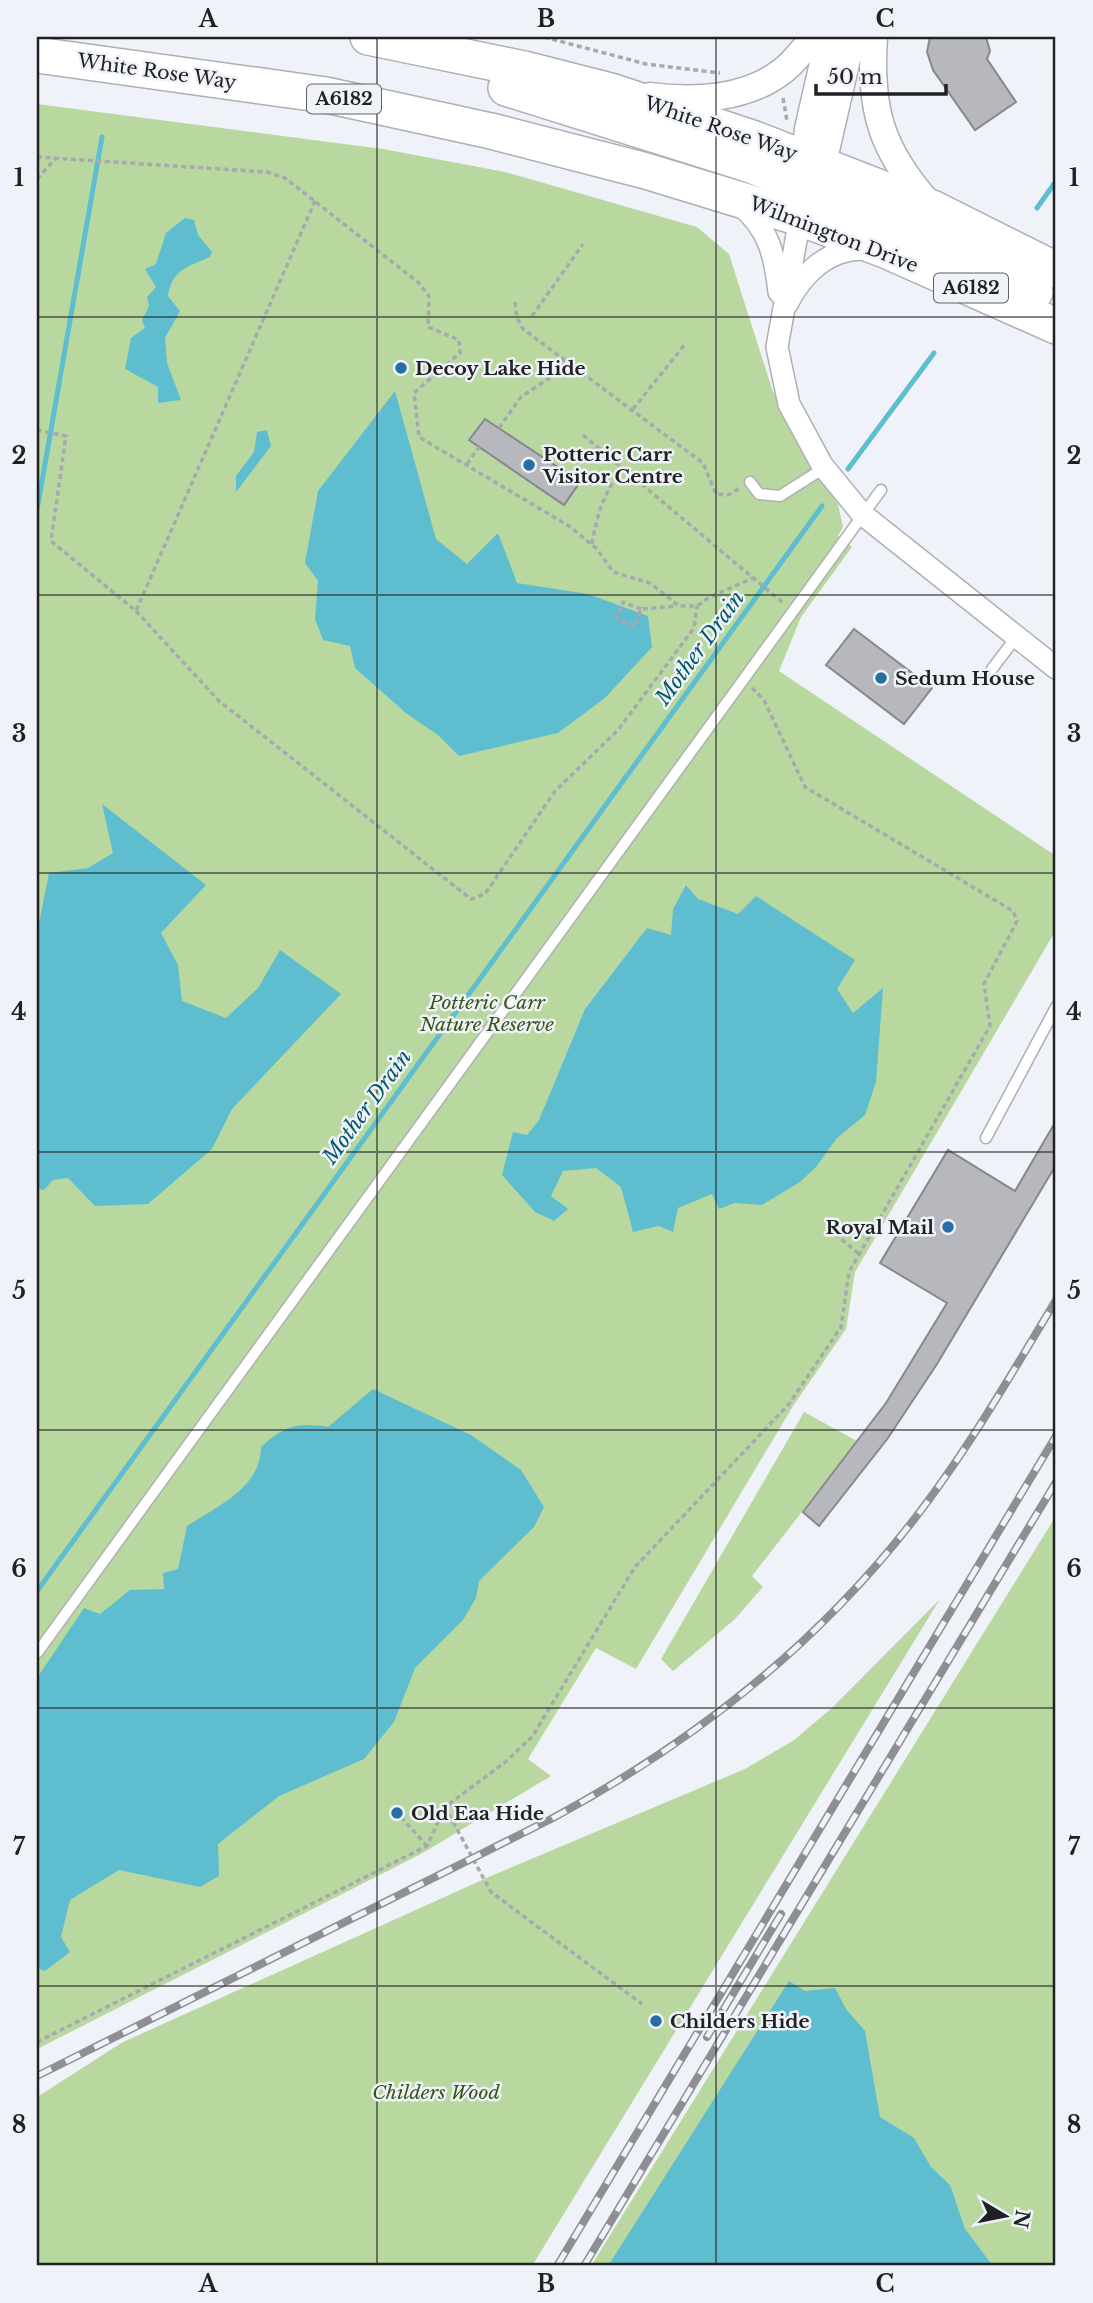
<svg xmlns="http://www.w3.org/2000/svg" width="1093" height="2303" viewBox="0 0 1093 2303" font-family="'Libre Baskerville',serif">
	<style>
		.green { fill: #b9d89f }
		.water { fill: #5ebed0 }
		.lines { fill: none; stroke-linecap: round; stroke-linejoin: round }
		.stream { stroke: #5ebed0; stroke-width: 5 }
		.building { fill: #b6b8be; stroke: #87888e; stroke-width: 2 }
		.service-casing { stroke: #aeafb6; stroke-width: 13 }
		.minor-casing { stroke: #aeafb6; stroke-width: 24 }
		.tertiary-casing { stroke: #aeafb6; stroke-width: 29 }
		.trunk-casing { stroke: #aeafb6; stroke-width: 38 }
		.path { stroke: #a7a9ae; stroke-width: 3.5; stroke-dasharray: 5 3.5; stroke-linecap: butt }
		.service { stroke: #fff; stroke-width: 10 }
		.minor { stroke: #fff; stroke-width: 21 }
		.tertiary { stroke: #fff; stroke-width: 26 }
		.trunk { stroke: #fff; stroke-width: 35 }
		.rail-casing { stroke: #8d8f93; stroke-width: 8 }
		.rail { stroke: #f0f2f9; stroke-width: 5; stroke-dasharray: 16; stroke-linecap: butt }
		.grid { fill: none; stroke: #202123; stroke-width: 2; stroke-opacity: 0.55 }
		.poi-dot { fill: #266fa3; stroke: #f0f2f9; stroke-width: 2.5 }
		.labels { text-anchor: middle; stroke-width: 5; stroke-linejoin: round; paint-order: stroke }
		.shield { fill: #f0f2f9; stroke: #5e6063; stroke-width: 2 }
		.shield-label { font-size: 18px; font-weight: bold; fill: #202123 }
		.street-label { font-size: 19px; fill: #202123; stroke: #f0f2f9 }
		.poi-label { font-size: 19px; font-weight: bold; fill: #202123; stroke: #f0f2f9; text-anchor: start }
		.park-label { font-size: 19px; font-style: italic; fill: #375513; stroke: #f0f2f9 }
		.water-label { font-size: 21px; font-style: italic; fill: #045b68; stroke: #f0f2f9 }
		.neatline { fill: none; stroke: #202123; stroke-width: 2.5 }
		.grid-label { font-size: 23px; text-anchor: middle; font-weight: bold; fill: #202123 }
	</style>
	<rect width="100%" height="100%" fill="#f0f2f9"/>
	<g class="green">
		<path d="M 37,104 L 383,149 L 505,172 L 697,227 L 729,254 L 772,389 L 806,460 L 838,504 L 843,527 L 838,536 L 852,547 L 801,617 L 779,671 L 1056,856 L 1056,930 L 855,1272 L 846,1329 L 793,1406 L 636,1669 L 596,1648 L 528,1759 L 551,1776 L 421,1854 L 37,2049 Z"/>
		<path d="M 804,1412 L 857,1441 L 752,1576 L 763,1587 L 734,1620 L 673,1671 L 661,1659 Z"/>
		<path d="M 1056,1516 L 1056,2266 L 591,2266 Z"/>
		<path d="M 940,1599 L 532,2266 L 37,2266 L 37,2097 L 123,2042 L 491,1876 L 745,1769 L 794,1740 L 833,1707 Z"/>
	</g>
	<g class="water">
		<path d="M 185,218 L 194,220 L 198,235 L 212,252 L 210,257 C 188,267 172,269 168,296 L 180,311 L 165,338 L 167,363 L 181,400 L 158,403 L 158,387 L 125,369 L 131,338 L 145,328 L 142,320 L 149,306 L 147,297 L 156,287 L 145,269 L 156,264 L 166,233 Z"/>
		<path d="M 395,391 L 436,539 L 467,564 L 498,533 L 517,583 L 588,594 L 648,616 L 652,647 L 605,698 L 558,733 L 459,756 L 438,735 L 407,714 L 355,668 L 350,646 L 323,640 L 315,619 L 318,581 L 305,563 L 318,491 Z"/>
		<path d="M 267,430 L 271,446 L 236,492 L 236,476 L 254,452 L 257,432 Z"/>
		<path d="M 102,804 L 206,885 L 161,933 L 178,965 L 182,1001 L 226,1018 L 258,988 L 280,950 L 341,994 L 232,1109 L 212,1149 L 148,1204 L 95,1206 L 68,1178 L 53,1180 L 44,1190 L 37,1189 L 37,933 L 49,873 L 88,868 L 113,853 Z"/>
		<path d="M 686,885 L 698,899 L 738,914 L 756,896 L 855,960 L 837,989 L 853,1013 L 883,988 L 876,1082 L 865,1115 L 837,1138 L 816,1167 L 800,1182 L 762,1205 L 735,1203 L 719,1209 L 712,1194 L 678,1208 L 673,1232 L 659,1226 L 633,1232 L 621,1187 L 596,1168 L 563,1171 L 551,1196 L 568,1209 L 554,1221 L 535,1212 L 502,1175 L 513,1132 L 527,1135 L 539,1120 L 585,1009 L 647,928 L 671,935 L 673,909 Z"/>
		<path d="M 373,1389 L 471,1435 L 521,1470 L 544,1507 L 534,1527 L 479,1581 L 476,1598 L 463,1620 L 415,1668 L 394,1722 L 364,1759 L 279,1796 L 218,1844 L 219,1876 L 200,1887 L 119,1870 L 70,1900 L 61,1937 L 70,1952 L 45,1971 L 37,1968 L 37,1678 L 84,1608 L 100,1614 L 130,1590 L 164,1589 L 163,1573 L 178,1569 L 187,1526 C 217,1506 261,1488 261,1447 C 284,1426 297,1422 328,1427 Z"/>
		<path d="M 789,1981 L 805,1991 L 835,1988 L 846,2009 L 865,2031 L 880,2117 L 914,2138 L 931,2167 L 950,2185 L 965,2229 L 993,2266 L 608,2266 Z"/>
	</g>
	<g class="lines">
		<g class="stream">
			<path d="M 1037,208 L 1056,181"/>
			<path d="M 848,469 L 934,353"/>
			<path d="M 37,510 L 102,137"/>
			<path d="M 37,1591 L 822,506"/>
		</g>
	</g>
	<g class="building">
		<path d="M 930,37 L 986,37 L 990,51 L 987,59 L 1016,102 L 975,130 L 933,70 L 927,52 Z"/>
		<path d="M 485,419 L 580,482 L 564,505 L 469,440 Z"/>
		<path d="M 854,629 L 932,688 L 904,724 L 826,665 Z"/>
		<path d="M 1056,1121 L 1056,1165 L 937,1364 L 888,1438 L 819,1526 L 803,1512 L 886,1403 L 947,1303 L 880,1263 L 948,1150 L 1015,1191 Z"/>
	</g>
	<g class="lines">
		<g class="service-casing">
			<g id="service">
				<path d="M 750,482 L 759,494 L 780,496 L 824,468"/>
				<path d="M 992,669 L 1017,636"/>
				<path d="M 986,1138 L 1056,1007"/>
				<path d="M 37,1653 L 881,490"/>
			</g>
		</g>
		<g class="minor-casing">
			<g id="minor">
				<path d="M 739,204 C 769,228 775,256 779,292"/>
				<path d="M 800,218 L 777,347 L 789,404 L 822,465 L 862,514 L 1056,668"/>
				<path d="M 787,304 C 803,272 830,247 867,249"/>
			</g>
		</g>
		<g class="tertiary-casing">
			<g id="tertiary">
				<path d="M 874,37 C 869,109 881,150 929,204"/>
				<path d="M 650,96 C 695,102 749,99 785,69 C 796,60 805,47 814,37"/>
				<path d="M 803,174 L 808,129 L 829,37"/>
				<path d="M 816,181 L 823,163 L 852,37"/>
			</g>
		</g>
		<g class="trunk-casing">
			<g id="trunk">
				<path d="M 368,37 L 524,69 L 614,92 L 752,138 L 932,208 L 1056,270"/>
				<path d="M 37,55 L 326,95 L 491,131 L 646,171 L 800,218 L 885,250 L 1056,326"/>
				<path d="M 506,88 L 745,163 C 780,176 792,178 800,218"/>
				<path d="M 804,156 L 815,185 L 830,198 L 982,265 L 1035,292"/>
			</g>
		</g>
		<g class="path">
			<path d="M 544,37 L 646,64 L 720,73"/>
			<path d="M 783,98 L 787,121"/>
			<path d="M 37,157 L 267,172 L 285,178 L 419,283 L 429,296 L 428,327 L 459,340 L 460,353 L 414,393 L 419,437 L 569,526 L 597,549 L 613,572 L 650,583 L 679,606 L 697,606 L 708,598 L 753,578"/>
			<path d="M 37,179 L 56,158"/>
			<path d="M 515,302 L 517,318 L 523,329 L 703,463 L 716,494 L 728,495 L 740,488"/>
			<path d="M 532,316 L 583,244"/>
			<path d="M 633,409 L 686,343"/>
			<path d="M 499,428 L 521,397 L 551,377 L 567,358"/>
			<path d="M 37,430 L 66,436 L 51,541 L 136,611 L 315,201"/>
			<path d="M 583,435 L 783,603"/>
			<path d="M 467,464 L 479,447"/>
			<path d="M 592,544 C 597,514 604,493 622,468"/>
			<path d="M 641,609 L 623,602 L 617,619 L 635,626 L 641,609 L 677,606"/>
			<path d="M 136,611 L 219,701 L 471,899 L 485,894 L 555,791 L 618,730 L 694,628 L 697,606"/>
			<path d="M 835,1234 L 859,1254"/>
			<path d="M 445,1807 L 491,1892 L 642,2004"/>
			<path d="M 401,1817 L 427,1846"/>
			<path d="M 37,2042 L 427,1846 L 445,1807 L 504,1763 L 532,1737 L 635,1567 L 789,1404 L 841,1327 L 849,1272 L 990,1026 L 984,984 L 1017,921 L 1013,911 L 805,787 L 764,700 L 752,688"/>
		</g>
		<use href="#service" class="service"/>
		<use href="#minor" class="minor"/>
		<use href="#tertiary" class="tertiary"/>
		<use href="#trunk" class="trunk"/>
		<g class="rail-casing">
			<g id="rail">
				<path d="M 707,2037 L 781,1914"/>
				<path d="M 37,2076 L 551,1819 C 691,1744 814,1648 912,1522 C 966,1453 1011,1375 1056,1300"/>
				<path d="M 557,2266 L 1056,1436"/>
				<path d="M 584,2266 L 1056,1482"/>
			</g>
		</g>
		<use href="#rail" class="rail"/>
	</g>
	<path class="grid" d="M 377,37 L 377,2266M 716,37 L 716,2266M 37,317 L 1056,317M 37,595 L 1056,595M 37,873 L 1056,873M 37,1152 L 1056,1152M 37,1430 L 1056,1430M 37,1708 L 1056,1708M 37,1986 L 1056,1986"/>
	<g class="poi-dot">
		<circle cx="401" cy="368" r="7"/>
		<circle cx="529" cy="465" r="7"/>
		<circle cx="881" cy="678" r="7"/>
		<circle cx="948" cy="1227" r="7"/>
		<circle cx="397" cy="1813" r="7"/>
		<circle cx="656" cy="2021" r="7"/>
	</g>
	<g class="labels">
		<g class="shield">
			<rect x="307" y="84.5" width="74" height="29" rx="5"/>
			<rect x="934" y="273.5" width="74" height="29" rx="5"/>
		</g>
		<g class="shield-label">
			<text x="344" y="105">A6182</text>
			<text x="971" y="294">A6182</text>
		</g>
		<g class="street-label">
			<text transform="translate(157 71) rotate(8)" y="7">White Rose Way</text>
			<text transform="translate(721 128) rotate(19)" y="7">White Rose Way</text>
			<text transform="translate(834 234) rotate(21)" y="7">Wilmington Drive</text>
		</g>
		<g class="poi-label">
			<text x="415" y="375">Decoy Lake Hide</text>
			<text x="543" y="461">Potteric Carr<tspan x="543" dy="22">Visitor Centre</tspan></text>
			<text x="895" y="685">Sedum House</text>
			<text x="934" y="1234" text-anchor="end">Royal Mail</text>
			<text x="411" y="1820">Old Eaa Hide</text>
			<text x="670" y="2028">Childers Hide</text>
		</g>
		<g class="park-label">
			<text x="487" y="1009">Potteric Carr<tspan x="487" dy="22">Nature Reserve</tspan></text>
			<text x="436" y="2099">Childers Wood</text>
		</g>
		<g class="water-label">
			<text transform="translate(700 648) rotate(-54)" y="7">Mother Drain</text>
			<text transform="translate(367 1107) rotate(-54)" y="7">Mother Drain</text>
		</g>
	</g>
	<rect width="1093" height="2303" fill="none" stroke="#f0f2f9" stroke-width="77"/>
	<g transform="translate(1005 2216) rotate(100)" stroke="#f0f2f9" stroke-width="5" paint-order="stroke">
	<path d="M0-5L12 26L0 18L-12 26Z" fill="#202123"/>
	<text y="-10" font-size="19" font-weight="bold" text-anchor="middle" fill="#202123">N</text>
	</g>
	<path d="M816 84v10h130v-10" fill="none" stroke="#202123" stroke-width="3.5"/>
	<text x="827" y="84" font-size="21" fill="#202123" stroke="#f0f2f9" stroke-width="5" paint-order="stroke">50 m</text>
	<rect x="38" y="38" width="1016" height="2226" class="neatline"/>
	<g class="grid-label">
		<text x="208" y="27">A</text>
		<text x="546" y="27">B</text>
		<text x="885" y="27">C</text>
		<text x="19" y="186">1</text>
		<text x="1074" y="186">1</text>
		<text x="19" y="464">2</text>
		<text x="1074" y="464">2</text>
		<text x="19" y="742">3</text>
		<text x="1074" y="742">3</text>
		<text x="19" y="1020">4</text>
		<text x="1074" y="1020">4</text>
		<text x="19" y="1299">5</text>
		<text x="1074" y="1299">5</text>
		<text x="19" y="1577">6</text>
		<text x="1074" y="1577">6</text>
		<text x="19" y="1855">7</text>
		<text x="1074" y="1855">7</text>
		<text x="19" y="2133">8</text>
		<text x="1074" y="2133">8</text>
		<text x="208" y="2292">A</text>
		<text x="546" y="2292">B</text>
		<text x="885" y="2292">C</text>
	</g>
</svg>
